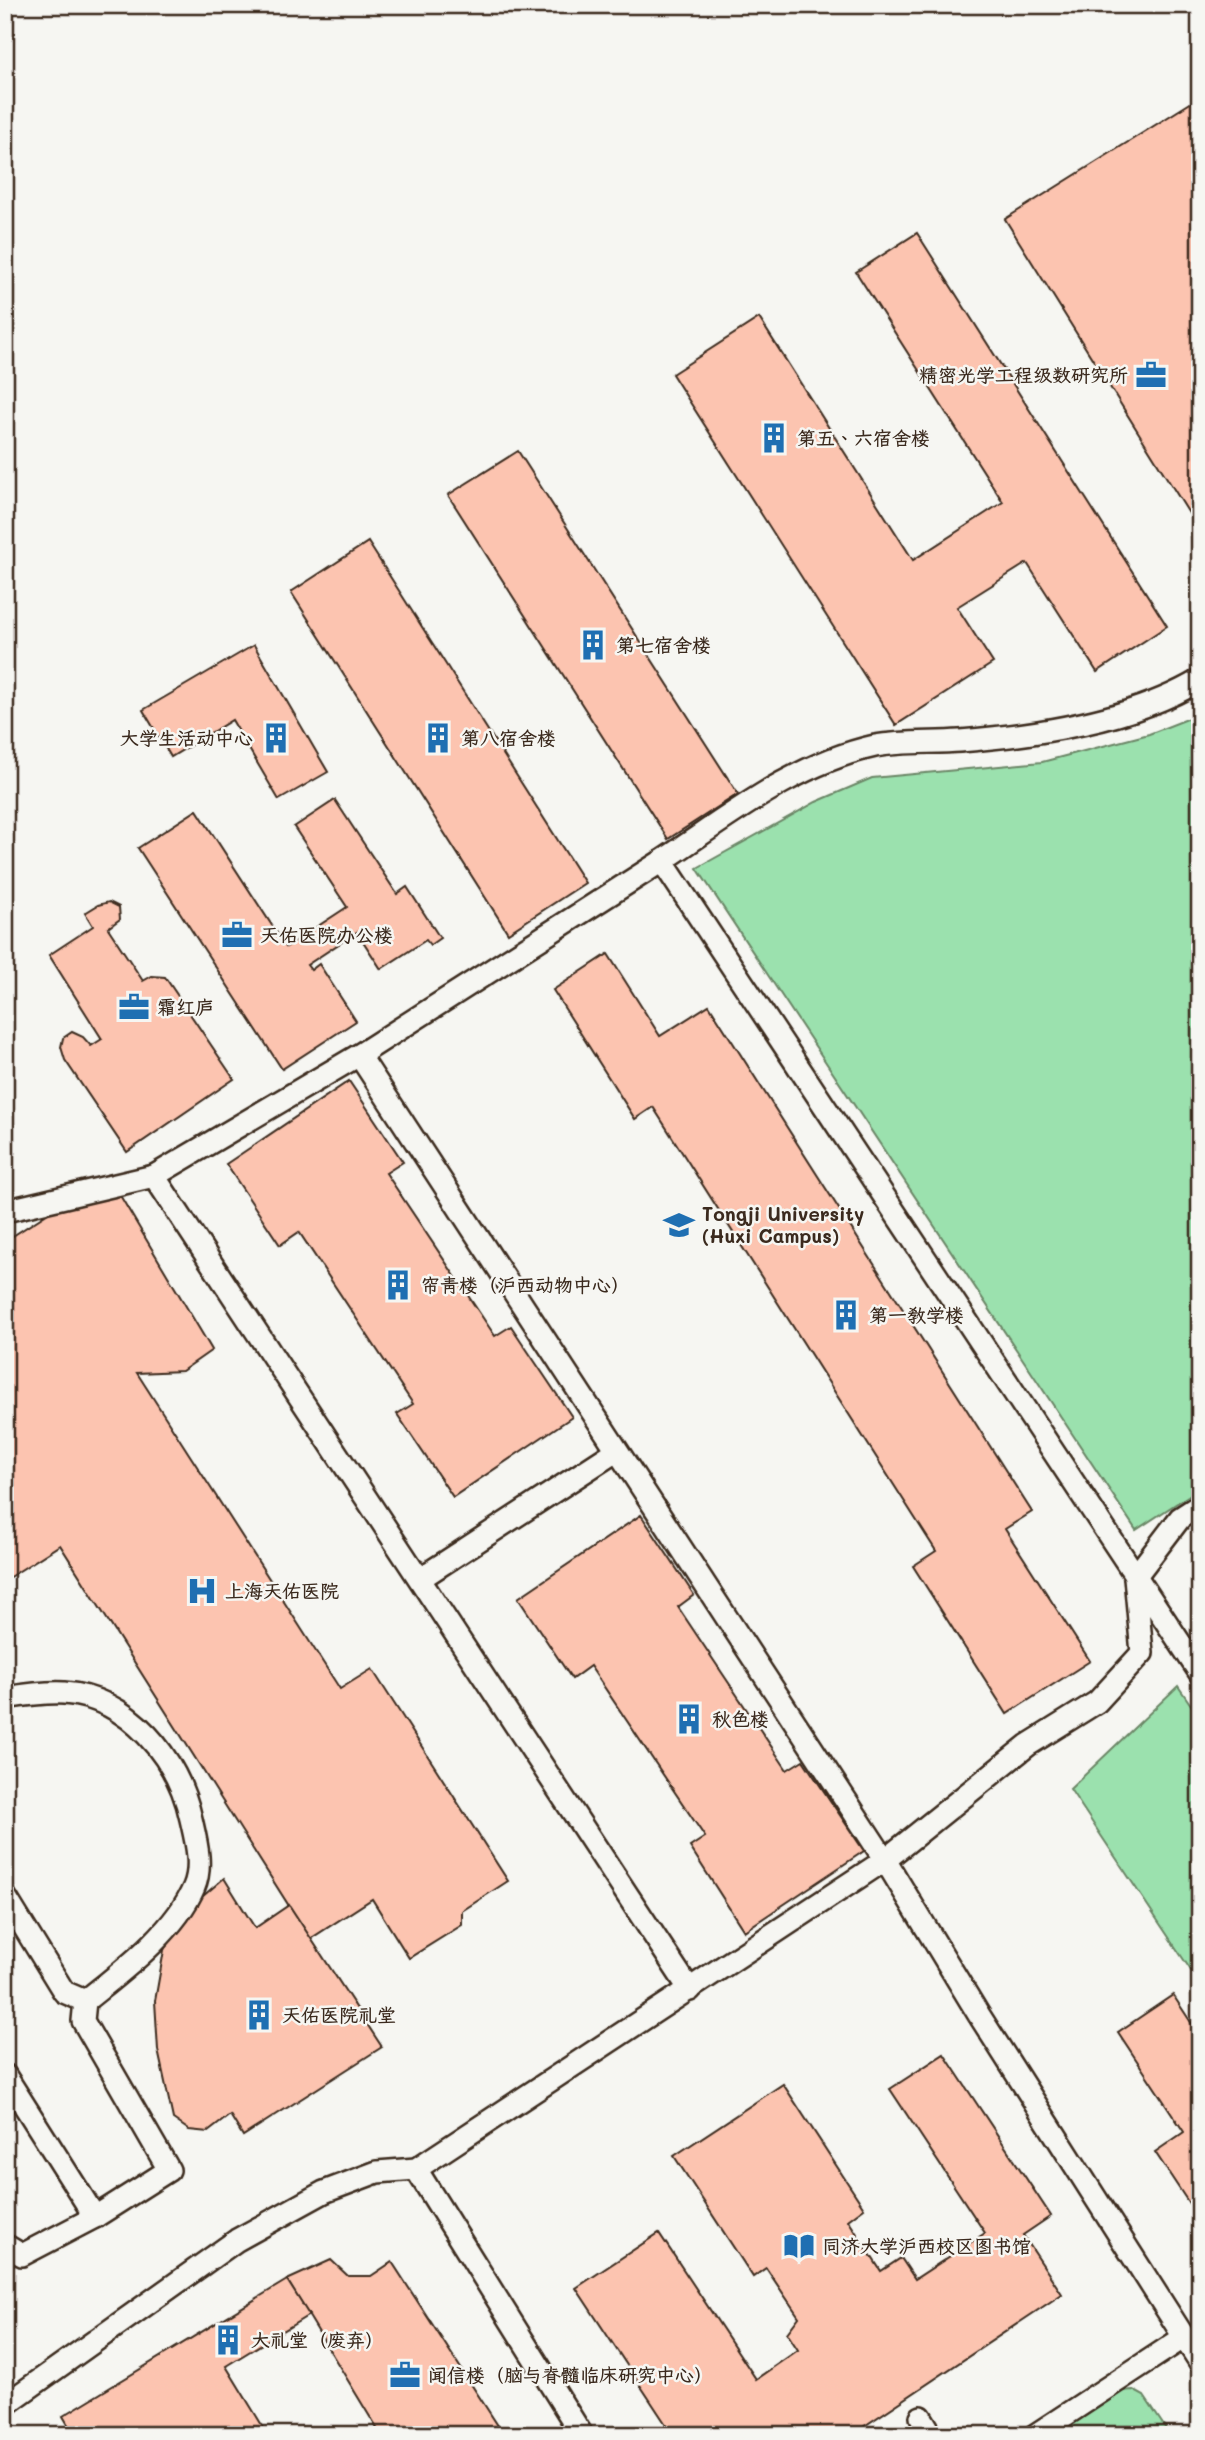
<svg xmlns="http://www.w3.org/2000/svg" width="1205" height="2440" viewBox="0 0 1205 2440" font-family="Mali,'LXGW WenKai TC',sans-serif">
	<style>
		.green { fill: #9be1ae; stroke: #6b8666; stroke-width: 2 }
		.building { fill: #fcc4b0; stroke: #3b2a1e; stroke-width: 2 }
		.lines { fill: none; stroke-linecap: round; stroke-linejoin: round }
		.service-casing { stroke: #3b2a1e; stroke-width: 26 }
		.service { stroke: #f6f6f2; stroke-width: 21 }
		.labels { text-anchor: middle; stroke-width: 5; stroke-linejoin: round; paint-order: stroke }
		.poi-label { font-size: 19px; font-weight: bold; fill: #3b2a1e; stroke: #f6f6f2; text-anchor: start }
	</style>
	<rect width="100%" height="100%" fill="#f6f6f2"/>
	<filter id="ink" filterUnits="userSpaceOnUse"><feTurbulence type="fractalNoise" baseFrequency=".0143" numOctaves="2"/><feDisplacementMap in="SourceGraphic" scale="14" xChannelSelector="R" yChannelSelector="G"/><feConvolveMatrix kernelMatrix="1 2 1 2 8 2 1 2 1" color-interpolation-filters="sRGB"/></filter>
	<g filter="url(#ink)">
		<g class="green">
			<path d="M 1200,714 L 1200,1488 L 1136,1530 L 697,868 L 816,802 L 872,778 L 1042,762 L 1149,734 Z"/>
			<path d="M 1178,1686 L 1200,1718 L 1200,1984 L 1070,1789 Z"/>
			<path d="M 1133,2390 L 1144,2396 L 1170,2435 L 1056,2435 L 1122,2391 Z"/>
		</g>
		<g class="building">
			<path d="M 1200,97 L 1200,531 L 1005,219 Z"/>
			<path d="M 917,233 L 1167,626 L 1097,672 L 1027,563 L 957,607 L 993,663 L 896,725 L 672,374 L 759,318 L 913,560 L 1003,502 L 856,272 Z"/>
			<path d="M 518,451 L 738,794 L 668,839 L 448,495 Z"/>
			<path d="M 368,542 L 585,883 L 508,933 L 291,592 Z"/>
			<path d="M 254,645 L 328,772 L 279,800 L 232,720 L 171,757 L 143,710 Z"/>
			<path d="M 335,800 L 397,894 L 407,887 L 440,938 L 430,945 L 426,940 L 381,969 L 357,932 L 307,965 L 311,970 L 319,964 L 356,1021 L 282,1069 L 138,848 L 197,810 L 286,947 L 347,907 L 294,827 Z"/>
			<path d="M 109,902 L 119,907 L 120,919 L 108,928 L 143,981 L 152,976 L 165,977 L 234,1079 L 127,1152 L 65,1060 L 61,1047 L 63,1038 L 72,1032 L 83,1037 L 91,1046 L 102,1039 L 49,955 L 93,926 L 85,913 L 98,905 Z"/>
			<path d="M 608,954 L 660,1036 L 709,1005 L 1032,1512 L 1005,1529 L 1090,1661 L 1007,1714 L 913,1566 L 936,1551 L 653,1107 L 635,1119 L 553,990 Z"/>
			<path d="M 349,1081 L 403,1162 L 386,1173 L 495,1336 L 511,1326 L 572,1417 L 453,1497 L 397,1414 L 413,1404 L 299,1232 L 280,1245 L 226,1164 Z"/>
			<path d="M 118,1192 L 212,1350 L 182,1371 L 137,1373 L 340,1689 L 372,1669 L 508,1881 L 462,1911 L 462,1925 L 409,1958 L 372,1899 L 310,1939 L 60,1545 L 5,1580 L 5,1241 L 67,1201 Z"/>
			<path d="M 641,1515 L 694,1595 L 678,1607 L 787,1770 L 803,1760 L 864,1851 L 744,1931 L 690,1847 L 705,1837 L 590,1666 L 572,1679 L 518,1598 Z"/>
			<path d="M 224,1878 L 255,1928 L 289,1905 L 382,2047 L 243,2136 L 230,2115 L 208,2132 L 189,2130 L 173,2119 L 158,2050 L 155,2001 L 164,1950 L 173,1932 L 195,1903 Z"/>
			<path d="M 1173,1995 L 1200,2036 L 1200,2220 L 1155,2152 L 1184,2132 L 1118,2032 Z"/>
			<path d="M 944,2054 L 1051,2216 L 1023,2235 L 1062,2294 L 851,2435 L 673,2435 L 576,2288 L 659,2233 L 756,2379 L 798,2350 L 787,2333 L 799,2317 L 766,2268 L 753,2277 L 674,2156 L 783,2084 L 864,2208 L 848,2220 L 881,2271 L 901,2258 L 915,2279 L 985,2233 L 890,2089 Z"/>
			<path d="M 331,2260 L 348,2276 L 371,2276 L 392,2262 L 504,2435 L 381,2435 L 287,2280 Z"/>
			<path d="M 287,2280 L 309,2315 L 226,2366 L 268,2435 L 74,2435 L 63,2416 Z"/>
		</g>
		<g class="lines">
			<g class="service-casing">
				<g id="service">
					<path d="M 1200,680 C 1132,721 1038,735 960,741 C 933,743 902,741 875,746 C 794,764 730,816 662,861 L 1200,1673"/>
					<path d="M 662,861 L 359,1055 L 885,1860 L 979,2015 L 1200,2362"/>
					<path d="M 154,1176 L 690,1990"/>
					<path d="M 5,1211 L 154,1176 L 359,1055"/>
					<path d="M 421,1578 L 616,1451"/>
					<path d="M 5,1698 C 24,1695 45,1692 64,1693 C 129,1698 178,1758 191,1819 C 196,1841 203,1866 194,1887 C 175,1932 122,1971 85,2001 L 64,1992 L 5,1896"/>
					<path d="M 5,2075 L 95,2217 L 169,2170 L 83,2021 L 85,2001"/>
					<path d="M 416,2169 L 582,2435"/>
					<path d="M 5,2245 L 22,2255 L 95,2217"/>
					<path d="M 5,2405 L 237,2240 L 324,2192 L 377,2172 L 416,2169 L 885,1860 L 1028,1745 L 1097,1702 L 1142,1653 L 1135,1577 L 1180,1518 L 1200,1505"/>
					<path d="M 921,2417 L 932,2435"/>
					<path d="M 1035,2435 L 1183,2338 L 1191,2348"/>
				</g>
			</g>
			<use href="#service" class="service"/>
		</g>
	</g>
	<defs>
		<g id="office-bare" transform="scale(2.415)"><path d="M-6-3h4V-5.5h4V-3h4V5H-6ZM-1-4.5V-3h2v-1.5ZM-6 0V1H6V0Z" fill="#1f6fb2" stroke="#f6f6f2" stroke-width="2.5" paint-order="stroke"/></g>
		<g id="building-bare" transform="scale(2.415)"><path d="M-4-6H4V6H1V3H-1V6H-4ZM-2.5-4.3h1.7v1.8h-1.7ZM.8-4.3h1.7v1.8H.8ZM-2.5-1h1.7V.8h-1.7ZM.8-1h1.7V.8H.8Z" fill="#1f6fb2" stroke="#f6f6f2" stroke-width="2.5" paint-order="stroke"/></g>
		<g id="university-bare" transform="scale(2.415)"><path d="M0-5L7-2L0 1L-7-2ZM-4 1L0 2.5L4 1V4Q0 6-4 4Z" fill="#1f6fb2" stroke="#f6f6f2" stroke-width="2.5" paint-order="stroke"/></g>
		<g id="hospital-bare" transform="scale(2.415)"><path d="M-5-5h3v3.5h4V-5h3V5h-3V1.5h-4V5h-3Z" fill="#1f6fb2" stroke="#f6f6f2" stroke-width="2.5" paint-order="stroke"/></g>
		<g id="library-bare" transform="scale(2.415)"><path d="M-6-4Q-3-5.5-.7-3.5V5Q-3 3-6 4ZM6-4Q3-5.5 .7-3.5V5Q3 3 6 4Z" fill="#1f6fb2" stroke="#f6f6f2" stroke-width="2.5" paint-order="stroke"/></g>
	</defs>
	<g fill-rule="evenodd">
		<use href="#office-bare" x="1151" y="375"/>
		<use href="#building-bare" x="774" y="438"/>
		<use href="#building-bare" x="593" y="645"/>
		<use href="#building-bare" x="276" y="738"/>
		<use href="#building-bare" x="438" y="738"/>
		<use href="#office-bare" x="237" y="935"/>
		<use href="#office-bare" x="134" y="1007"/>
		<use href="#university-bare" x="679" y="1225"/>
		<use href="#building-bare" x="398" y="1285"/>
		<use href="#building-bare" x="846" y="1315"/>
		<use href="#hospital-bare" x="202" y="1591"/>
		<use href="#building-bare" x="689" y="1719"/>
		<use href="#building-bare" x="259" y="2015"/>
		<use href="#library-bare" x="799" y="2246"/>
		<use href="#building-bare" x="228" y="2340"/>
		<use href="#office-bare" x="405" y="2375"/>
	</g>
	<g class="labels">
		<g class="poi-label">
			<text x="1128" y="382" text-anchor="end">精密光学工程级数研究所</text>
			<text x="797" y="445">第五、六宿舍楼</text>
			<text x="616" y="652">第七宿舍楼</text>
			<text x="253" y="745" text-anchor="end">大学生活动中心</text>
			<text x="461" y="745">第八宿舍楼</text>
			<text x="260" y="942">天佑医院办公楼</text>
			<text x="157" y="1014">霜红庐</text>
			<text x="702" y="1221">Tongji University<tspan x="702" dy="22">(Huxi Campus)</tspan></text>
			<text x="421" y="1292">帘青楼（沪西动物中心）</text>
			<text x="869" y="1322">第一教学楼</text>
			<text x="225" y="1598">上海天佑医院</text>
			<text x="712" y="1726">秋色楼</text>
			<text x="282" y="2022">天佑医院礼堂</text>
			<text x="822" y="2253">同济大学沪西校区图书馆</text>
			<text x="251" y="2347">大礼堂（废弃）</text>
			<text x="428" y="2382">闻信楼（脑与脊髓临床研究中心）</text>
		</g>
	</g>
	<rect width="1205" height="2440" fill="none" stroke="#f6f6f2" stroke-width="28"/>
	<rect x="14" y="14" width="1177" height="2412" fill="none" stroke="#3b2a1e" stroke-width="2.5" filter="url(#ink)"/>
</svg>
